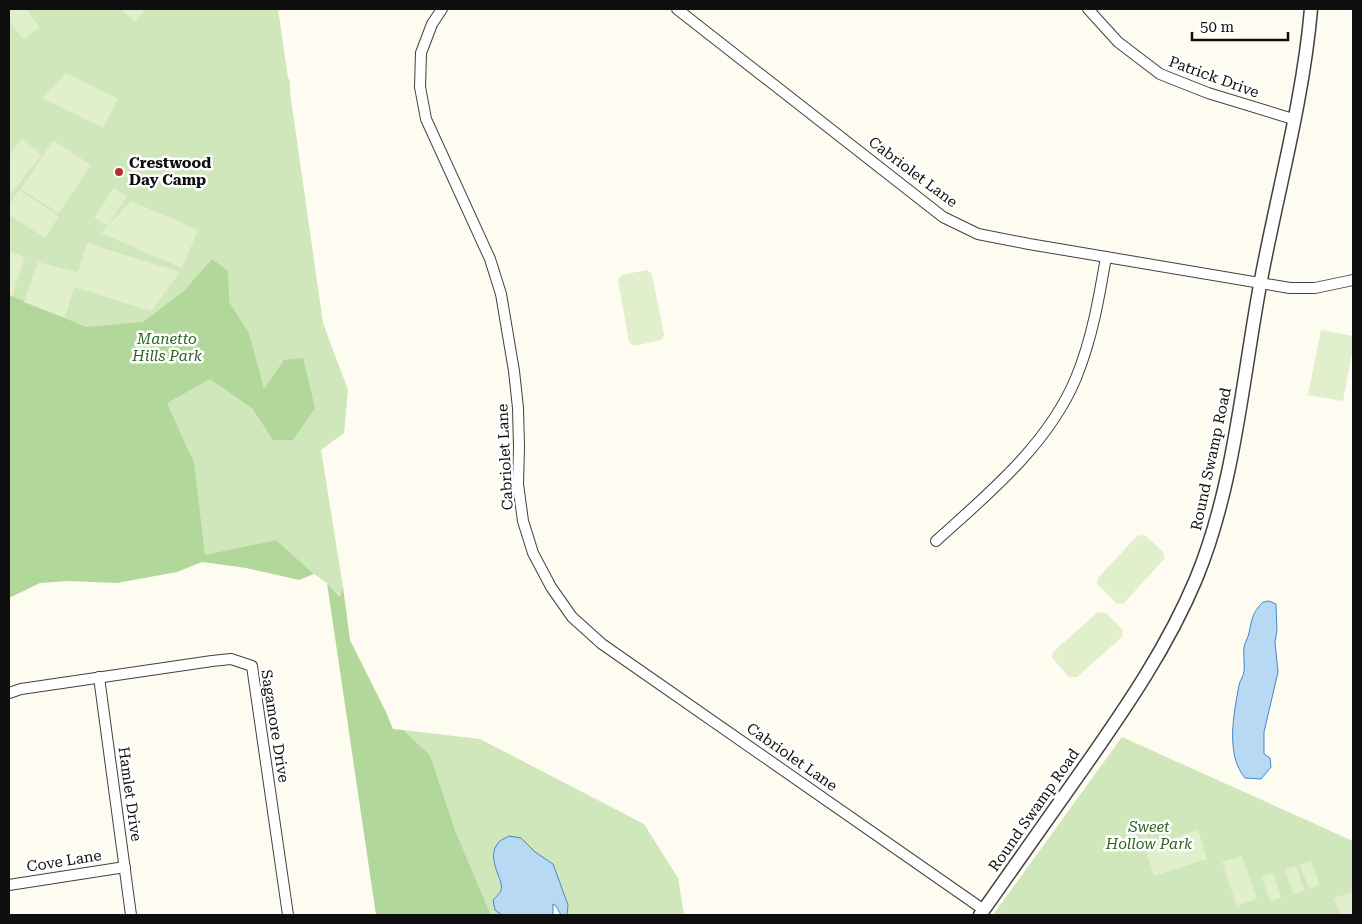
<svg xmlns="http://www.w3.org/2000/svg" width="1362" height="924" viewBox="0 0 1362 924" font-family="'Roboto Serif',serif">
	<style>
		.green { fill: #cfe7bb }
		.forest { fill: #b2d79b }
		.pitch { fill: #e1efcc }
		.water { fill: #b7d9f3; stroke: #4289c6 }
		.lines { fill: none; stroke-linecap: round; stroke-linejoin: round }
		.minor-casing { stroke: #414141; stroke-width: 12 }
		.tertiary-casing { stroke: #414141; stroke-width: 15 }
		.minor { stroke: #fff; stroke-width: 10 }
		.tertiary { stroke: #fff; stroke-width: 12 }
		.poi-dot { fill: #b72f2d; stroke: #fff; stroke-width: 2 }
		.labels { text-anchor: middle; stroke-width: 5; stroke-linejoin: round; paint-order: stroke }
		.street-label { font-size: 15px; fill: #0e0e0e; stroke: #fff }
		.poi-label { font-size: 15px; font-weight: bold; fill: #0e0e0e; stroke: #fff; text-anchor: start }
		.park-label { font-size: 15px; font-style: italic; fill: #2b6321; stroke: #fff }
	</style>
	<rect width="100%" height="100%" fill="#fefcf0"/>
	<g class="green">
		<path d="M 9,9 L 278,9 L 288,78 L 290,81 L 290,92 L 323,323 L 348,390 L 344,433 L 321,450 L 343,587 L 341,597 L 327,583 L 314,574 L 276,540 L 205,556 L 9,570 Z"/>
		<path d="M 403,730 L 480,739 L 644,824 L 678,878 L 684,915 L 567,915 L 568,905 L 553,864 L 535,852 L 521,838 L 501,890 L 493,900 L 495,910 L 502,915 L 491,915 L 455,830 L 430,755 Z"/>
		<path d="M 1122,737 L 1353,841 L 1353,915 L 993,915 Z"/>
	</g>
	<g class="forest">
		<path d="M 212,259 L 228,271 L 229,302 L 249,333 L 264,389 L 284,360 L 303,358 L 315,408 L 293,440 L 273,440 L 252,408 L 210,379 L 167,403 L 194,463 L 205,555 L 276,540 L 314,574 L 299,580 L 246,568 L 202,562 L 177,572 L 117,583 L 69,581 L 40,583 L 9,598 L 9,295 L 86,327 L 143,322 L 184,291 Z"/>
		<path d="M 327,583 L 340,597 L 343,587 L 350,640 L 386,712 L 393,729 L 403,730 L 430,755 L 455,830 L 491,915 L 376,915 Z"/>
	</g>
	<g class="pitch">
		<path d="M 9,9 L 26,9 L 40,27 L 23,39 L 9,20 Z"/>
		<path d="M 120,9 L 147,9 L 135,22 Z"/>
		<path d="M 66,73 L 118,99 L 103,128 L 42,98 Z"/>
		<path d="M 22,139 L 42,155 L 9,196 L 9,155 Z"/>
		<path d="M 53,140 L 91,165 L 59,213 L 21,189 Z"/>
		<path d="M 114,188 L 127,197 L 117,211 L 104,202 Z"/>
		<path d="M 19,190 L 59,216 L 45,238 L 9,215 L 9,205 Z"/>
		<path d="M 131,201 L 198,230 L 182,268 L 101,233 Z"/>
		<path d="M 104,203 L 117,212 L 107,226 L 94,217 Z"/>
		<path d="M 87,243 L 180,272 L 151,311 L 74,287 L 65,318 L 24,302 L 38,262 L 78,272 Z"/>
		<path d="M 9,251 L 25,257 L 12,296 L 9,295 Z"/>
		<path d="M 647,270 L 652,274 L 664,335 L 661,340 L 634,346 L 629,342 L 618,280 L 621,275 Z"/>
		<path d="M 1321,330 L 1353,336 L 1353,347 L 1343,401 L 1308,395 Z"/>
		<path d="M 1145,535 L 1163,552 L 1165,558 L 1123,604 L 1117,604 L 1097,584 L 1098,578 L 1137,536 Z"/>
		<path d="M 1098,612 L 1106,613 L 1123,630 L 1122,637 L 1077,677 L 1069,677 L 1052,658 L 1053,652 Z"/>
		<path d="M 1198,830 L 1207,859 L 1154,876 L 1145,848 Z"/>
		<path d="M 1242,856 L 1257,899 L 1237,906 L 1222,862 Z"/>
		<path d="M 1311,861 L 1320,885 L 1309,889 L 1300,865 Z"/>
		<path d="M 1296,866 L 1304,890 L 1293,894 L 1285,869 Z"/>
		<path d="M 1273,873 L 1281,898 L 1270,901 L 1262,877 Z"/>
		<path d="M 1353,892 L 1353,915 L 1340,915 L 1334,898 Z"/>
	</g>
	<g class="water">
		<path d="M 1269,601 L 1276,604 L 1277,630 L 1275,642 L 1278,672 L 1264,732 L 1264,754 L 1270,758 L 1271,767 L 1261,779 L 1245,778 C 1225,754 1234,713 1239,685 C 1240,680 1244,676 1244,671 C 1245,663 1243,655 1244,647 C 1245,642 1248,638 1249,633 C 1252,619 1252,613 1263,602 Z"/>
		<path d="M 509,836 L 521,838 L 535,852 L 553,864 L 568,905 L 567,915 L 561,915 L 556,906 L 553,904 L 553,915 L 502,915 L 495,910 L 493,900 C 496,897 500,893 501,890 C 505,881 485,859 498,843 C 500,840 506,838 509,836 Z"/>
	</g>
	<g class="lines">
		<g class="minor-casing">
			<g id="minor">
				<path d="M 442,9 L 432,24 L 421,53 L 420,87 L 426,119 L 490,259 L 501,294 L 514,371 L 518,408 L 519,447 L 518,484 L 523,521 L 533,553 L 551,587 L 572,617 L 602,644 L 984,910"/>
				<path d="M 677,9 L 943,217 L 978,234 L 1029,244 L 1290,288 L 1315,288 L 1353,280"/>
				<path d="M 1088,9 L 1118,42 L 1160,74 L 1208,93 L 1293,119"/>
				<path d="M 936,541 C 988,494 1048,445 1076,378 C 1092,339 1099,298 1106,257"/>
				<path d="M 99,677 L 131,915"/>
				<path d="M 9,693 L 21,689 L 212,661 L 231,659 L 252,666 L 288,915"/>
				<path d="M 9,885 L 125,867"/>
			</g>
		</g>
		<g class="tertiary-casing">
			<path id="tertiary" d="M 980,915 C 1015,865 1050,815 1085,766 C 1127,706 1168,646 1196,579 C 1234,487 1242,383 1260,285 C 1277,193 1303,102 1311,9"/>
		</g>
		<use href="#minor" class="minor"/>
		<use href="#tertiary" class="tertiary"/>
	</g>
	<circle class="poi-dot" cx="119" cy="172" r="5"/>
	<g class="labels">
		<g class="street-label">
			<text transform="translate(1214 77) rotate(20)" y="5">Patrick Drive</text>
			<text transform="translate(913 172) rotate(37)" y="5">Cabriolet Lane</text>
			<text transform="translate(505 457) rotate(-93)" y="5">Cabriolet Lane</text>
			<text transform="translate(1211 459) rotate(-78)" y="5">Round Swamp Road</text>
			<text transform="translate(275 726) rotate(81)" y="5">Sagamore Drive</text>
			<text transform="translate(792 757) rotate(35)" y="5">Cabriolet Lane</text>
			<text transform="translate(130 794) rotate(82)" y="5">Hamlet Drive</text>
			<text transform="translate(1034 810) rotate(-55)" y="5">Round Swamp Road</text>
			<text transform="translate(64 861) rotate(-9)" y="5">Cove Lane</text>
		</g>
		<g class="poi-label">
			<text x="129" y="168">Crestwood<tspan x="129" dy="17">Day Camp</tspan></text>
		</g>
		<g class="park-label">
			<text x="167" y="344">Manetto<tspan x="167" dy="17">Hills Park</tspan></text>
			<text x="1149" y="832">Sweet<tspan x="1149" dy="17">Hollow Park</tspan></text>
		</g>
	</g>
	<rect width="1362" height="924" fill="none" stroke="#0e0e0e" stroke-width="20"/>
	<path d="M1192 32v8h96v-8" fill="none" stroke="#0e0e0e" stroke-width="2.5"/>
	<text x="1200" y="32" font-size="15" fill="#0e0e0e" stroke="#ffffff" stroke-width="4" paint-order="stroke">50 m</text>
</svg>
